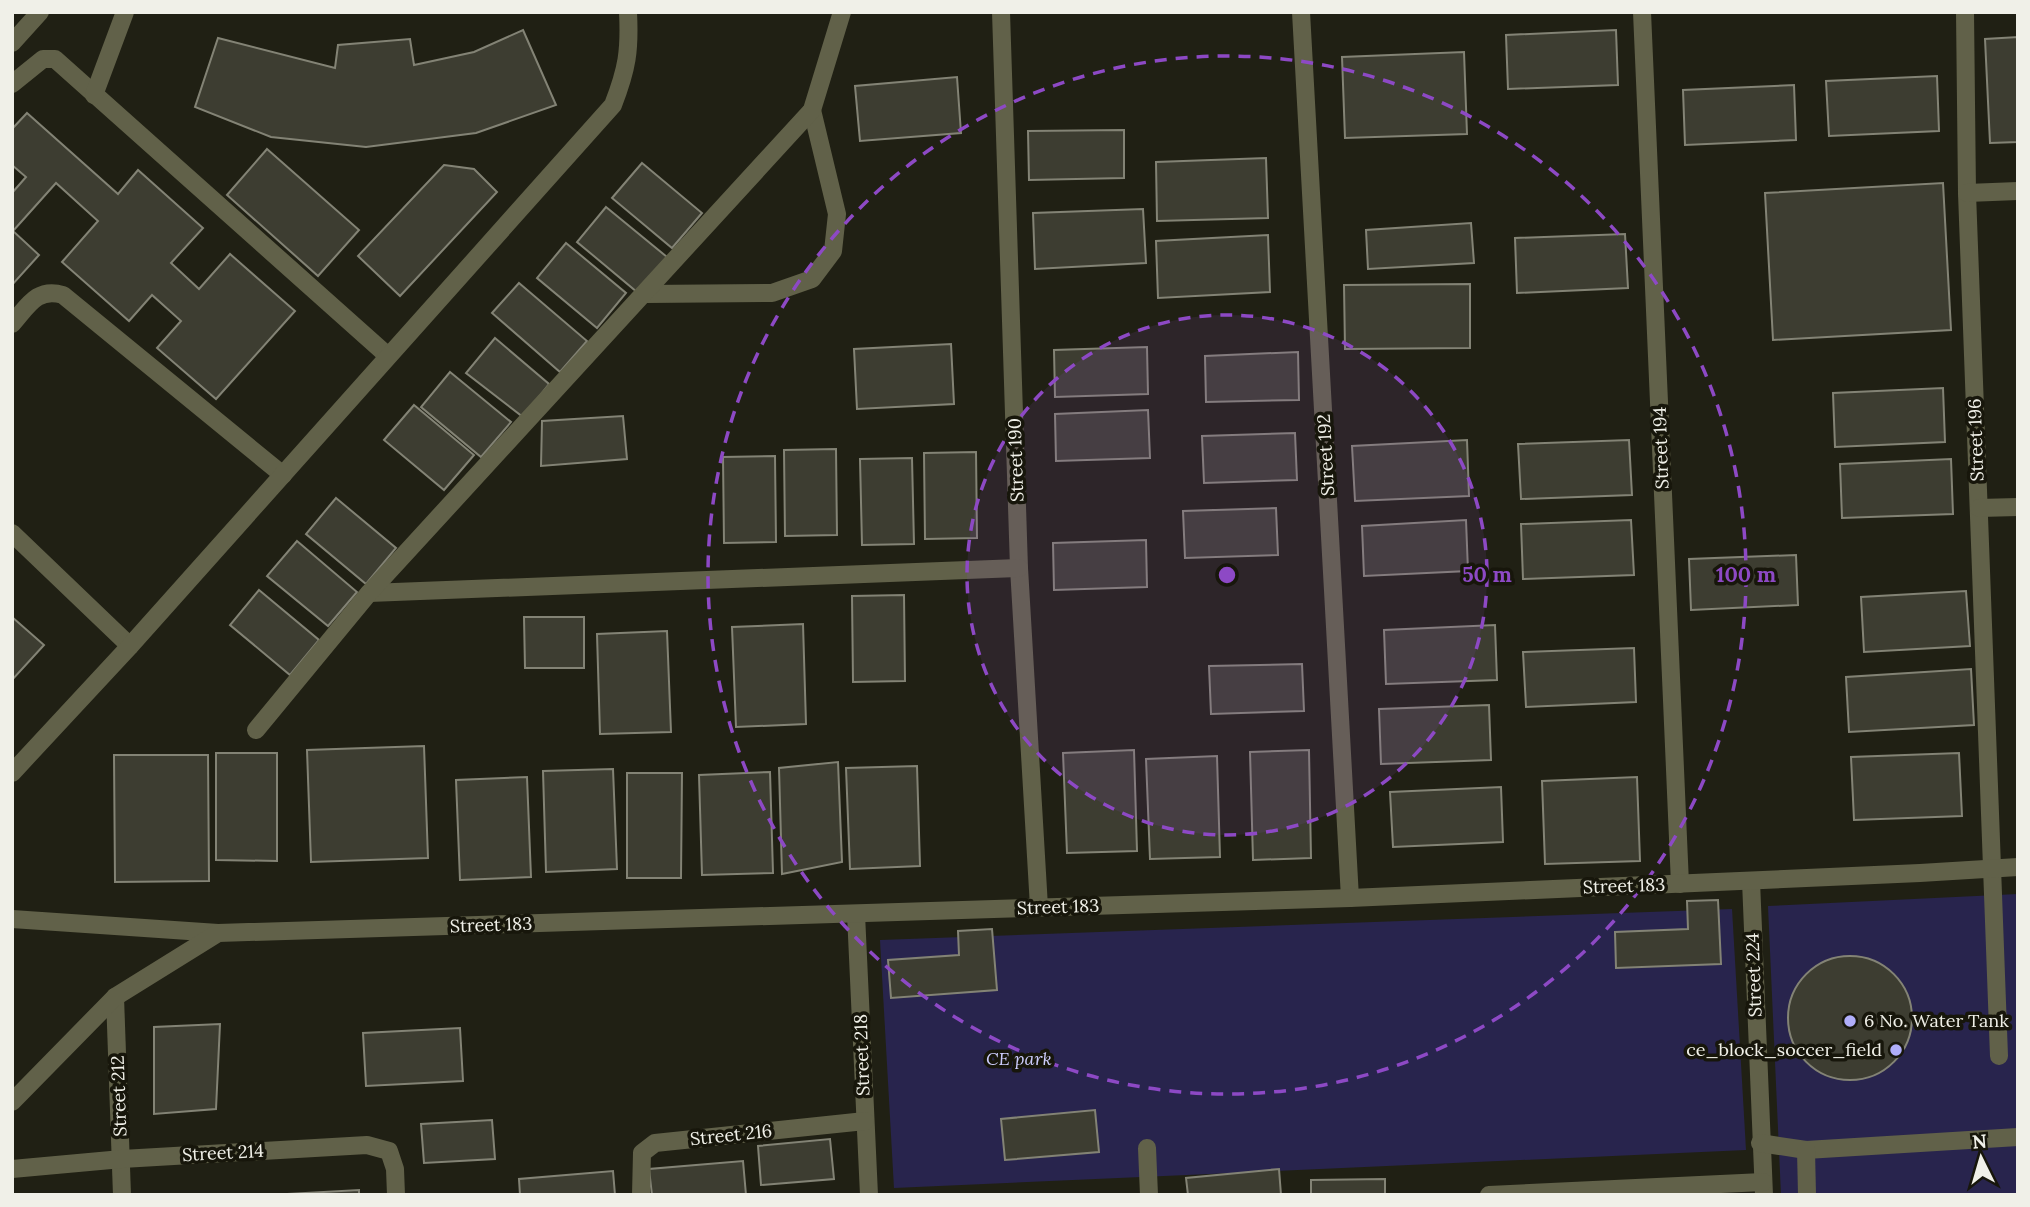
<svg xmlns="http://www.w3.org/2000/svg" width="2030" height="1207" viewBox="0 0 2030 1207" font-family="Lora,serif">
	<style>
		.green { fill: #28244d }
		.building { fill: #3d3d31; stroke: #838375; stroke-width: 2 }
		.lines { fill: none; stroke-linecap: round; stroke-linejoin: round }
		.minor { stroke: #616149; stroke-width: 18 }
		.ring { fill: none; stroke: #8d49c5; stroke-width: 3.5; stroke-dasharray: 12 9 }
		.poi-dot { fill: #b0aefa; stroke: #17160b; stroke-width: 2.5 }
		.labels { text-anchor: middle; stroke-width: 7; stroke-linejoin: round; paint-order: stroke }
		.street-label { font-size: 18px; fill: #f0f0e8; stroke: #17160b }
		.poi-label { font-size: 18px; fill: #f0f0e8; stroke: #17160b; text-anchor: start }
		.park-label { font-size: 18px; font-style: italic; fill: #ccccfc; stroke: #17160b }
		.centre { fill: #8d49c5; stroke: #17160b; stroke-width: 3.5 }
		.ring-label { font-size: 21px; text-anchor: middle; font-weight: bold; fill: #8d49c5; stroke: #17160b; stroke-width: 7; stroke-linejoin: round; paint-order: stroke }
	</style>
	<rect width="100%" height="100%" fill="#202014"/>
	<g class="green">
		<path d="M 2018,894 L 2018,1195 L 1781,1195 L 1768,906 Z"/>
		<path d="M 1732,909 L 1746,1150 L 894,1188 L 880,940 Z"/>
	</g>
	<g class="building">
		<path d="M 523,30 L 556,105 L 476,133 L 366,147 L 271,137 L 195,107 L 218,38 L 335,68 L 338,45 L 410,39 L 414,65 L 474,52 Z"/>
		<path d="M 1616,30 L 1618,85 L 1508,89 L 1506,35 Z"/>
		<path d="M 2018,37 L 2018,142 L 1990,143 L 1985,39 Z"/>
		<path d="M 1464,52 L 1467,134 L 1345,138 L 1342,57 Z"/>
		<path d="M 1937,76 L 1939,131 L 1829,136 L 1826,81 Z"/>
		<path d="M 957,77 L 961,133 L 860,141 L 855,86 Z"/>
		<path d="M 1794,85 L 1796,140 L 1685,145 L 1683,90 Z"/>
		<path d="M 27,113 L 118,194 L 138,170 L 203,228 L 171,263 L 199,289 L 230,254 L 295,311 L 216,399 L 157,348 L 181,321 L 152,295 L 129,321 L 62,262 L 98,221 L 56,183 L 13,231 L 39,255 L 12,285 L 12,193 L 26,177 L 12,165 L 12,129 Z"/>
		<path d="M 1124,130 L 1124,178 L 1029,180 L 1028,131 Z"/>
		<path d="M 267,149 L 359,230 L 318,276 L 227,195 Z"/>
		<path d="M 1266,158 L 1268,218 L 1157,221 L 1156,162 Z"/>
		<path d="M 642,163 L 702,213 L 672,248 L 612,198 Z"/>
		<path d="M 444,165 L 474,169 L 497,192 L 400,296 L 358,256 Z"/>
		<path d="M 1943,183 L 1951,330 L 1773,340 L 1765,193 Z"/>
		<path d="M 606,207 L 667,257 L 637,292 L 577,242 Z"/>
		<path d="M 1143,209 L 1146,263 L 1035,269 L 1033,213 Z"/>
		<path d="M 1471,223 L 1474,263 L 1368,269 L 1366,230 Z"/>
		<path d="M 1625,234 L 1628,288 L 1517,293 L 1515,238 Z"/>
		<path d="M 1268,235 L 1270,292 L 1158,298 L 1156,241 Z"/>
		<path d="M 566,243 L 626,293 L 597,328 L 537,278 Z"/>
		<path d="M 519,283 L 587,341 L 560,372 L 492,313 Z"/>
		<path d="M 1470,284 L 1470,348 L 1345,349 L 1344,285 Z"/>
		<path d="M 495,338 L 549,384 L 523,417 L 466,373 Z"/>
		<path d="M 951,344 L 954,404 L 857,409 L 854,349 Z"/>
		<path d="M 1147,347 L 1148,394 L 1055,397 L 1054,350 Z"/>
		<path d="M 1298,352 L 1299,400 L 1206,402 L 1205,356 Z"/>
		<path d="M 450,372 L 511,422 L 481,457 L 421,407 Z"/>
		<path d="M 1943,388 L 1945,442 L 1835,447 L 1833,393 Z"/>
		<path d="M 414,405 L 474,455 L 444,490 L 384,440 Z"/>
		<path d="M 1148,410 L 1150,458 L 1056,461 L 1055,414 Z"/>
		<path d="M 623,416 L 627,459 L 541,466 L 542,421 Z"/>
		<path d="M 1295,433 L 1297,480 L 1204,483 L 1202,436 Z"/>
		<path d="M 1467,440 L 1469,496 L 1355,501 L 1352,446 Z"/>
		<path d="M 1629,440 L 1632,495 L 1521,499 L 1518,444 Z"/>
		<path d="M 836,449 L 837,535 L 785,536 L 784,450 Z"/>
		<path d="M 976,452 L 977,538 L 925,539 L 924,453 Z"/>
		<path d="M 775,456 L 776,542 L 724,543 L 723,457 Z"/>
		<path d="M 912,458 L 914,544 L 862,545 L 860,459 Z"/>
		<path d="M 1951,459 L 1953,514 L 1842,518 L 1840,464 Z"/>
		<path d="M 336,498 L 396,548 L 366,584 L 306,534 Z"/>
		<path d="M 1276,508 L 1278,555 L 1185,558 L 1183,511 Z"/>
		<path d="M 1466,520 L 1468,571 L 1364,576 L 1362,526 Z"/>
		<path d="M 1631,520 L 1634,575 L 1523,579 L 1521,524 Z"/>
		<path d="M 1146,540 L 1147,587 L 1054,590 L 1053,543 Z"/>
		<path d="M 297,541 L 357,592 L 328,626 L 267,576 Z"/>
		<path d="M 1796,555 L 1798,605 L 1691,610 L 1689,559 Z"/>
		<path d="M 259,590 L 319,640 L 290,675 L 230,625 Z"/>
		<path d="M 1966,591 L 1970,646 L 1864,652 L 1861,597 Z"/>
		<path d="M 904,595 L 905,681 L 853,682 L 852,596 Z"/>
		<path d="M 12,617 L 44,645 L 12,680 Z"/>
		<path d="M 524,617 L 584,617 L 584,668 L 525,668 Z"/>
		<path d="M 803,624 L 806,724 L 736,727 L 732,627 Z"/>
		<path d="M 1495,625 L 1497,680 L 1386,684 L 1384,630 Z"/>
		<path d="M 667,631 L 671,732 L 600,734 L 597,634 Z"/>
		<path d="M 1634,648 L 1636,702 L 1526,707 L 1523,652 Z"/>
		<path d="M 1302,664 L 1304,711 L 1211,714 L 1209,666 Z"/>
		<path d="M 1971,669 L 1974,725 L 1849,732 L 1846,677 Z"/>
		<path d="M 1489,705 L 1491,760 L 1381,764 L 1379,709 Z"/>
		<path d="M 424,746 L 428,858 L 311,862 L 307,750 Z"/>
		<path d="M 1134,750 L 1137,851 L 1067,853 L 1063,753 Z"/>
		<path d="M 1309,750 L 1311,858 L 1253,860 L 1250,752 Z"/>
		<path d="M 216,753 L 277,753 L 277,861 L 216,860 Z"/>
		<path d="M 1959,753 L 1962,816 L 1854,820 L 1851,757 Z"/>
		<path d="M 114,755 L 208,755 L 209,881 L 115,882 Z"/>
		<path d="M 1217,756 L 1220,857 L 1150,859 L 1146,759 Z"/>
		<path d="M 838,762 L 842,862 L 782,874 L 779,768 Z"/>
		<path d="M 917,766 L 920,866 L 850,869 L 846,768 Z"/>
		<path d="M 613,769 L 617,869 L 546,872 L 543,771 Z"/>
		<path d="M 770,772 L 773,873 L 702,875 L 699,775 Z"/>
		<path d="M 627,773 L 682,773 L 681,878 L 627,878 Z"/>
		<path d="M 527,777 L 531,877 L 460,880 L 456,780 Z"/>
		<path d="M 1637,777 L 1640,861 L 1545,864 L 1542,781 Z"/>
		<path d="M 1501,787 L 1503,842 L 1393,847 L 1390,792 Z"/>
		<path d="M 1718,900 L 1721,964 L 1616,968 L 1615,932 L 1688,929 L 1687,901 Z"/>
		<path d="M 992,929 L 997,990 L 891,998 L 888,960 L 959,955 L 958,931 Z"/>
		<circle cx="1850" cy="1018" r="62"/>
		<path d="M 220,1024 L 216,1109 L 154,1114 L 154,1027 Z"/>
		<path d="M 460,1028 L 463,1081 L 366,1086 L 363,1033 Z"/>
		<path d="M 1095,1110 L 1099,1152 L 1005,1160 L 1001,1119 Z"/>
		<path d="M 492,1120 L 495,1159 L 424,1163 L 421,1124 Z"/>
		<path d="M 830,1139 L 834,1179 L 761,1185 L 758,1146 Z"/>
		<path d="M 743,1161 L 746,1195 L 652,1195 L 649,1169 Z"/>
		<path d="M 1279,1169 L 1281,1195 L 1188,1195 L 1186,1178 Z"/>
		<path d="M 613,1171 L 615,1195 L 520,1195 L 519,1179 Z"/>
		<path d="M 1385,1179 L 1385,1195 L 1311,1195 L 1311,1180 Z"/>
		<path d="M 359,1190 L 359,1195 L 288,1195 L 288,1194 Z"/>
	</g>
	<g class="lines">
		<g class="minor">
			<path d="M 1001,12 L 1019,568 L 1039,907"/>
			<path d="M 1301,12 L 1350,898"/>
			<path d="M 1642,12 L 1680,884"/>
			<path d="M 1965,12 L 1967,193 L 1999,1056"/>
			<path d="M 12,43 L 40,12"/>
			<path d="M 12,84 L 43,59 L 55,59 L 388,356"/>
			<path d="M 94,95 L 125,12"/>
			<path d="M 1967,193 L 2018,191"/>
			<path d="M 645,294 L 772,293 L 812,279 L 833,251 L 837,214 L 812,110"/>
			<path d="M 12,324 C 28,306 37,287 63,295 L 283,475"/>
			<path d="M 1979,508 L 2018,507"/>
			<path d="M 12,533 L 130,646"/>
			<path d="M 369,593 L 1019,568"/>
			<path d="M 256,730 L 369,593 L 812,110 L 842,12"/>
			<path d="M 12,773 L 130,646 L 613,105 C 627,69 630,51 628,12"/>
			<path d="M 1751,881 L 1764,1195"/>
			<path d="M 856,914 L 869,1195"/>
			<path d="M 12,919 L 218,933"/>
			<path d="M 115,997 L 122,1195"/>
			<path d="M 12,1102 L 115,997 L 218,933 L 1350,898 L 1920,873 L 2018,867"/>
			<path d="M 1760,1143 L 1806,1150 L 2018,1137"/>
			<path d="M 1147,1148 L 1149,1195"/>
			<path d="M 1806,1150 L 1807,1195"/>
			<path d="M 12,1169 L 122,1159 L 367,1145 L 389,1151 L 395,1169 L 396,1195"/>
			<path d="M 641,1195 L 642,1153 L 655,1143 L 865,1121"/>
			<path d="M 1489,1195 L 1763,1182"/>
		</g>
	</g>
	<circle cx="1227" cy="575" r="260" fill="#8d49c5" fill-opacity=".12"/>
	<g class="ring">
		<circle cx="1227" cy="575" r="260"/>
		<circle cx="1227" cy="575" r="519"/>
	</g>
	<g class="poi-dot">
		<circle cx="1850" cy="1021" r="7"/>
		<circle cx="1896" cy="1050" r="7"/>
	</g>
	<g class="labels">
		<g class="street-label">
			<text transform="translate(1976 440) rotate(-92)" y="6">Street 196</text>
			<text transform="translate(1661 448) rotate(-92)" y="6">Street 194</text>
			<text transform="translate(1326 455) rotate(-93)" y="6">Street 192</text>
			<text transform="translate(1016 460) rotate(-92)" y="6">Street 190</text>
			<text transform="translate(1624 886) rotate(-2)" y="6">Street 183</text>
			<text transform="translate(1058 907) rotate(-2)" y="6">Street 183</text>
			<text transform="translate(491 925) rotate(-2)" y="6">Street 183</text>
			<text transform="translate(1754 975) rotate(-92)" y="6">Street 224</text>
			<text transform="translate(862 1055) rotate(-92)" y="6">Street 218</text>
			<text transform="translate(119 1096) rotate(-92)" y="6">Street 212</text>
			<text transform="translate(731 1135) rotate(-6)" y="6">Street 216</text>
			<text transform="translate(223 1153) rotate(-3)" y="6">Street 214</text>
		</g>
		<g class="poi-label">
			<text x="1864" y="1027">6 No. Water Tank</text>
			<text x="1882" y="1056" text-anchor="end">ce_block_soccer_field</text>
		</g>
		<g class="park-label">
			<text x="1019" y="1065">CE park</text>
		</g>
	</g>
	<circle cx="1227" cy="575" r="10" class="centre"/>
	<g class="ring-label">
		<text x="1487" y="582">50 m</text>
		<text x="1746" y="582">100 m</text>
	</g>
	<rect width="2030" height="1207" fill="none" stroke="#f0f0e8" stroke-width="28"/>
	<g transform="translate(1981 1158) rotate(355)" stroke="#17160b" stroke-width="5" paint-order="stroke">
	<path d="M0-5L12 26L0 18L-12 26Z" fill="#f0f0e8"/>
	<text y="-10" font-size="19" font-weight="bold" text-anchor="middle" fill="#f0f0e8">N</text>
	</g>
</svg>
